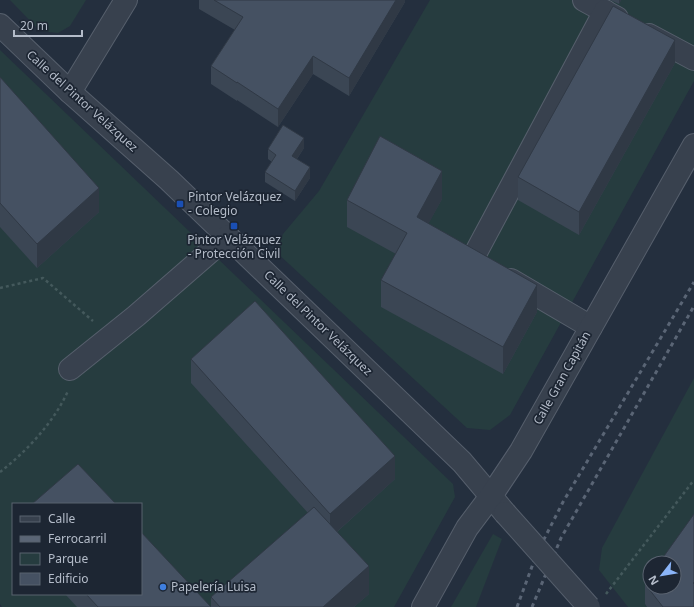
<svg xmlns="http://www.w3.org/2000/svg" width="694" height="607" viewBox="0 0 694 607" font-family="'Noto Sans',sans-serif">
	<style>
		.green { fill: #263c3f; fill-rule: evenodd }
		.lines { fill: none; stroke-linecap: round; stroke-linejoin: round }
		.minor-casing { stroke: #565f6c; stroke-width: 24 }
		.path { stroke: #44595c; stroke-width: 2.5; stroke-dasharray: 3 3; stroke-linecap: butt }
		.minor { stroke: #38414e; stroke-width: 22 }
		.rail { stroke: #5a6575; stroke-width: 3; stroke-dasharray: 4 4; stroke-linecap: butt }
		.minor-bridge-casing { stroke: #565f6c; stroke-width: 24; stroke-linecap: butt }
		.minor-bridge { stroke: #38414e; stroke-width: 22 }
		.wall { fill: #3b4654 }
		.shaded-wall { fill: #303945 }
		.building { fill: #455162; stroke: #303945 }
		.transit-dot { fill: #1a4fb4; stroke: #1d2633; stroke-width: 1.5 }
		.shop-dot { fill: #3f7fe0; stroke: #1d2633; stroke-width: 1.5 }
		.labels { text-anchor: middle; stroke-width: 3.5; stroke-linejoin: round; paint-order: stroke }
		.street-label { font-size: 12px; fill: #b4bcc9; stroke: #1d2633 }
		.poi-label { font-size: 12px; fill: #b4bcc9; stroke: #1d2633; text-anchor: start }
	</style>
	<rect width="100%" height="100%" fill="#242f3e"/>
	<g class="green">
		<path d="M 10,0 L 86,0 L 70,26 L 58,33 L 40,31 Z"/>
		<path d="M 430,0 L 694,0 L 694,81 L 510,415 L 490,430 L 467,428 L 276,252 L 283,234 L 319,191 Z"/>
		<path d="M 0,50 L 453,484 L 455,497 L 394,607 L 2,607 L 0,604 ZM 13,504 L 141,504 L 141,594 L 13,594 Z"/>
		<path d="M 694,378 L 694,534 L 674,563 L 650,563 L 650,587 L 645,604 L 647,607 L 628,607 L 599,570 L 602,548 Z"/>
		<path d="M 493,534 L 502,539 L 476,607 L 451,607 Z"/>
	</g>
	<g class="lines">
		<g class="minor-casing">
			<g id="minor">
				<path d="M 584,0 L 617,18"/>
				<path d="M 0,25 L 70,92 L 169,180 L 462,462 L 505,513"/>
				<path d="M 649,35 L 694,59"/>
				<path d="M 70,92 L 126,0"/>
				<path d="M 473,258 L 605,11"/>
				<path d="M 511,280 L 591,327"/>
				<path d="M 70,369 L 136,316 L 228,236"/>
				<path d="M 423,607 L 467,528 L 491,496 L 521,451 L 694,145"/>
			</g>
		</g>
		<g class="path">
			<path d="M 0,288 L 43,278 L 93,321"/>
			<path d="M 0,472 C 27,451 54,422 68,391"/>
			<path d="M 606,594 L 694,480"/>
		</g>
		<use href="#minor" class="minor"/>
		<g class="rail">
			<path d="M 517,607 L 537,553 L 563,502 L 694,282"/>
			<path d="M 532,607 L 561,538 L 694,306"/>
		</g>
		<g class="minor-bridge-casing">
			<path id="minor-bridge" d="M 505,513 L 589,607"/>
		</g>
		<use href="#minor-bridge" class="minor-bridge"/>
	</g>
	<g class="wall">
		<path d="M 199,0 L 405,0 L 405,2 L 349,96 L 313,74 L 278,127 L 237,100 L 237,101 L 211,84 L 211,66 L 235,30 L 199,9 Z"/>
		<path d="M 610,0 L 621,0 L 619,4 Z"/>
		<path d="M 675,63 L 579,235 L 518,200 L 518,177 Z"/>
		<path d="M 0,77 L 99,212 L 37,268 L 0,227 Z"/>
		<path d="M 304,148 L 297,159 L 310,178 L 295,201 L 265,182 L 265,172 L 272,162 L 268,159 L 268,149 Z"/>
		<path d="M 442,199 L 428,224 L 537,312 L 503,374 L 381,307 L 381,280 L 396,254 L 347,227 L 347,200 Z"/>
		<path d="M 191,359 L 395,479 L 337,532 L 369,594 L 354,607 L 211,607 L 211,597 L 308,513 L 191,383 Z"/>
		<path d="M 645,584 L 694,607 L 647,607 L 645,604 Z"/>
		<path d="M 65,594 L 141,594 L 211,607 L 77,607 Z"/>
	</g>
	<g class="shaded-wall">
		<path d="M 396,0 L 405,0 L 405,2 L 349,96 L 349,78 Z"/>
		<path d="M 619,0 L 621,0 L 619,4 Z"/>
		<path d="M 675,40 L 675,63 L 579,235 L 579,212 Z"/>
		<path d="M 313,56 L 313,74 L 278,127 L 278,109 Z"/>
		<path d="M 304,138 L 304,148 L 292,166 L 292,156 Z"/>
		<path d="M 310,167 L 310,178 L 295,201 L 295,191 Z"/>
		<path d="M 442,171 L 442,199 L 417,245 L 417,217 Z"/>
		<path d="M 99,188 L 99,212 L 37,268 L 37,244 Z"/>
		<path d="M 537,285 L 537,312 L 503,374 L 503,347 Z"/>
		<path d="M 395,456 L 395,479 L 330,538 L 330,514 Z"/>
		<path d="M 369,566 L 369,594 L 354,607 L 323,607 Z"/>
	</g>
	<g class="building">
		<path d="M 214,0 L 396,0 L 349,78 L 313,56 L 278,109 L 237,82 L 237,83 L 211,66 L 243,17 Z"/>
		<path d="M 613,6 L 675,40 L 579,212 L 518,177 Z"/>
		<path d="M 0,77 L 99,188 L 37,244 L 0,203 Z"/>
		<path d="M 283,125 L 304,138 L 292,156 L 310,167 L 295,191 L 265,172 L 276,155 L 268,149 Z"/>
		<path d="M 380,136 L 442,171 L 417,217 L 537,285 L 503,347 L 381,280 L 407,233 L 347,200 Z"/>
		<path d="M 255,301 L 395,456 L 330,514 L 191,359 Z"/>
		<path d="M 78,464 L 116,504 L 32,504 Z"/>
		<path d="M 314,507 L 369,566 L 323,607 L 220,607 L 211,597 Z"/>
		<path d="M 694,514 L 694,582 L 693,583 L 694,584 L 694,607 L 663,607 L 645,584 L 650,576 L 650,587 L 674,587 L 674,563 L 659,563 Z"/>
		<path d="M 141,532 L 211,607 L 98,607 L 86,594 L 141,594 Z"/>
	</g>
	<g class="transit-dot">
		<rect x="176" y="200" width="8" height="8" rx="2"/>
		<rect x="230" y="222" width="8" height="8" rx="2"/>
	</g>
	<circle class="shop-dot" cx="163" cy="587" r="4"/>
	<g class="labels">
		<g class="street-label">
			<text transform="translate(82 101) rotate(42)" y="4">Calle del Pintor Velázquez</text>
			<text transform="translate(318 323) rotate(44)" y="4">Calle del Pintor Velázquez</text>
			<text transform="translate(562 378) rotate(-61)" y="4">Calle Gran Capitán</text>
		</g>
		<g class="poi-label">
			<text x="188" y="201">Pintor Velázquez<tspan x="188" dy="14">- Colegio</tspan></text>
			<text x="234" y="244" text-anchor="middle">Pintor Velázquez<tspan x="234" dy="14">- Protección Civil</tspan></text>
			<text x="171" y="591">Papelería Luisa</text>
		</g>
	</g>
	<rect x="12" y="503" width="130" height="92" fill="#1d2633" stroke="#59626f"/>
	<rect x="20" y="516" width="20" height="6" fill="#38414e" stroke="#59626f"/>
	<text x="48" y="523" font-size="12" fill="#b4bcc9">Calle</text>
	<rect x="20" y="536" width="20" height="6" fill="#5a6575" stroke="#59626f"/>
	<text x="48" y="543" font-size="12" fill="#b4bcc9">Ferrocarril</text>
	<rect x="20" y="553" width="20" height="12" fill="#263c3f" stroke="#59626f"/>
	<text x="48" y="563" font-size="12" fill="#b4bcc9">Parque</text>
	<rect x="20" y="573" width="20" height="12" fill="#455162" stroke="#59626f"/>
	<text x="48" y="583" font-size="12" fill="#b4bcc9">Edificio</text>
	<g transform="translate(662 575) rotate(239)"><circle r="19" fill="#1d2633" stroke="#59626f"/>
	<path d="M0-3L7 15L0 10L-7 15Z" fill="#8ab4f8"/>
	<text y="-6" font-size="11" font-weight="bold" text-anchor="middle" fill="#b4bcc9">N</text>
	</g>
	<path d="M14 30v6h68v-6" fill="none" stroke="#b4bcc9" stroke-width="2"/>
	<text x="20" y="30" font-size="12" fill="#b4bcc9" stroke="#1d2633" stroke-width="3" paint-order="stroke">20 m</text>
</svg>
